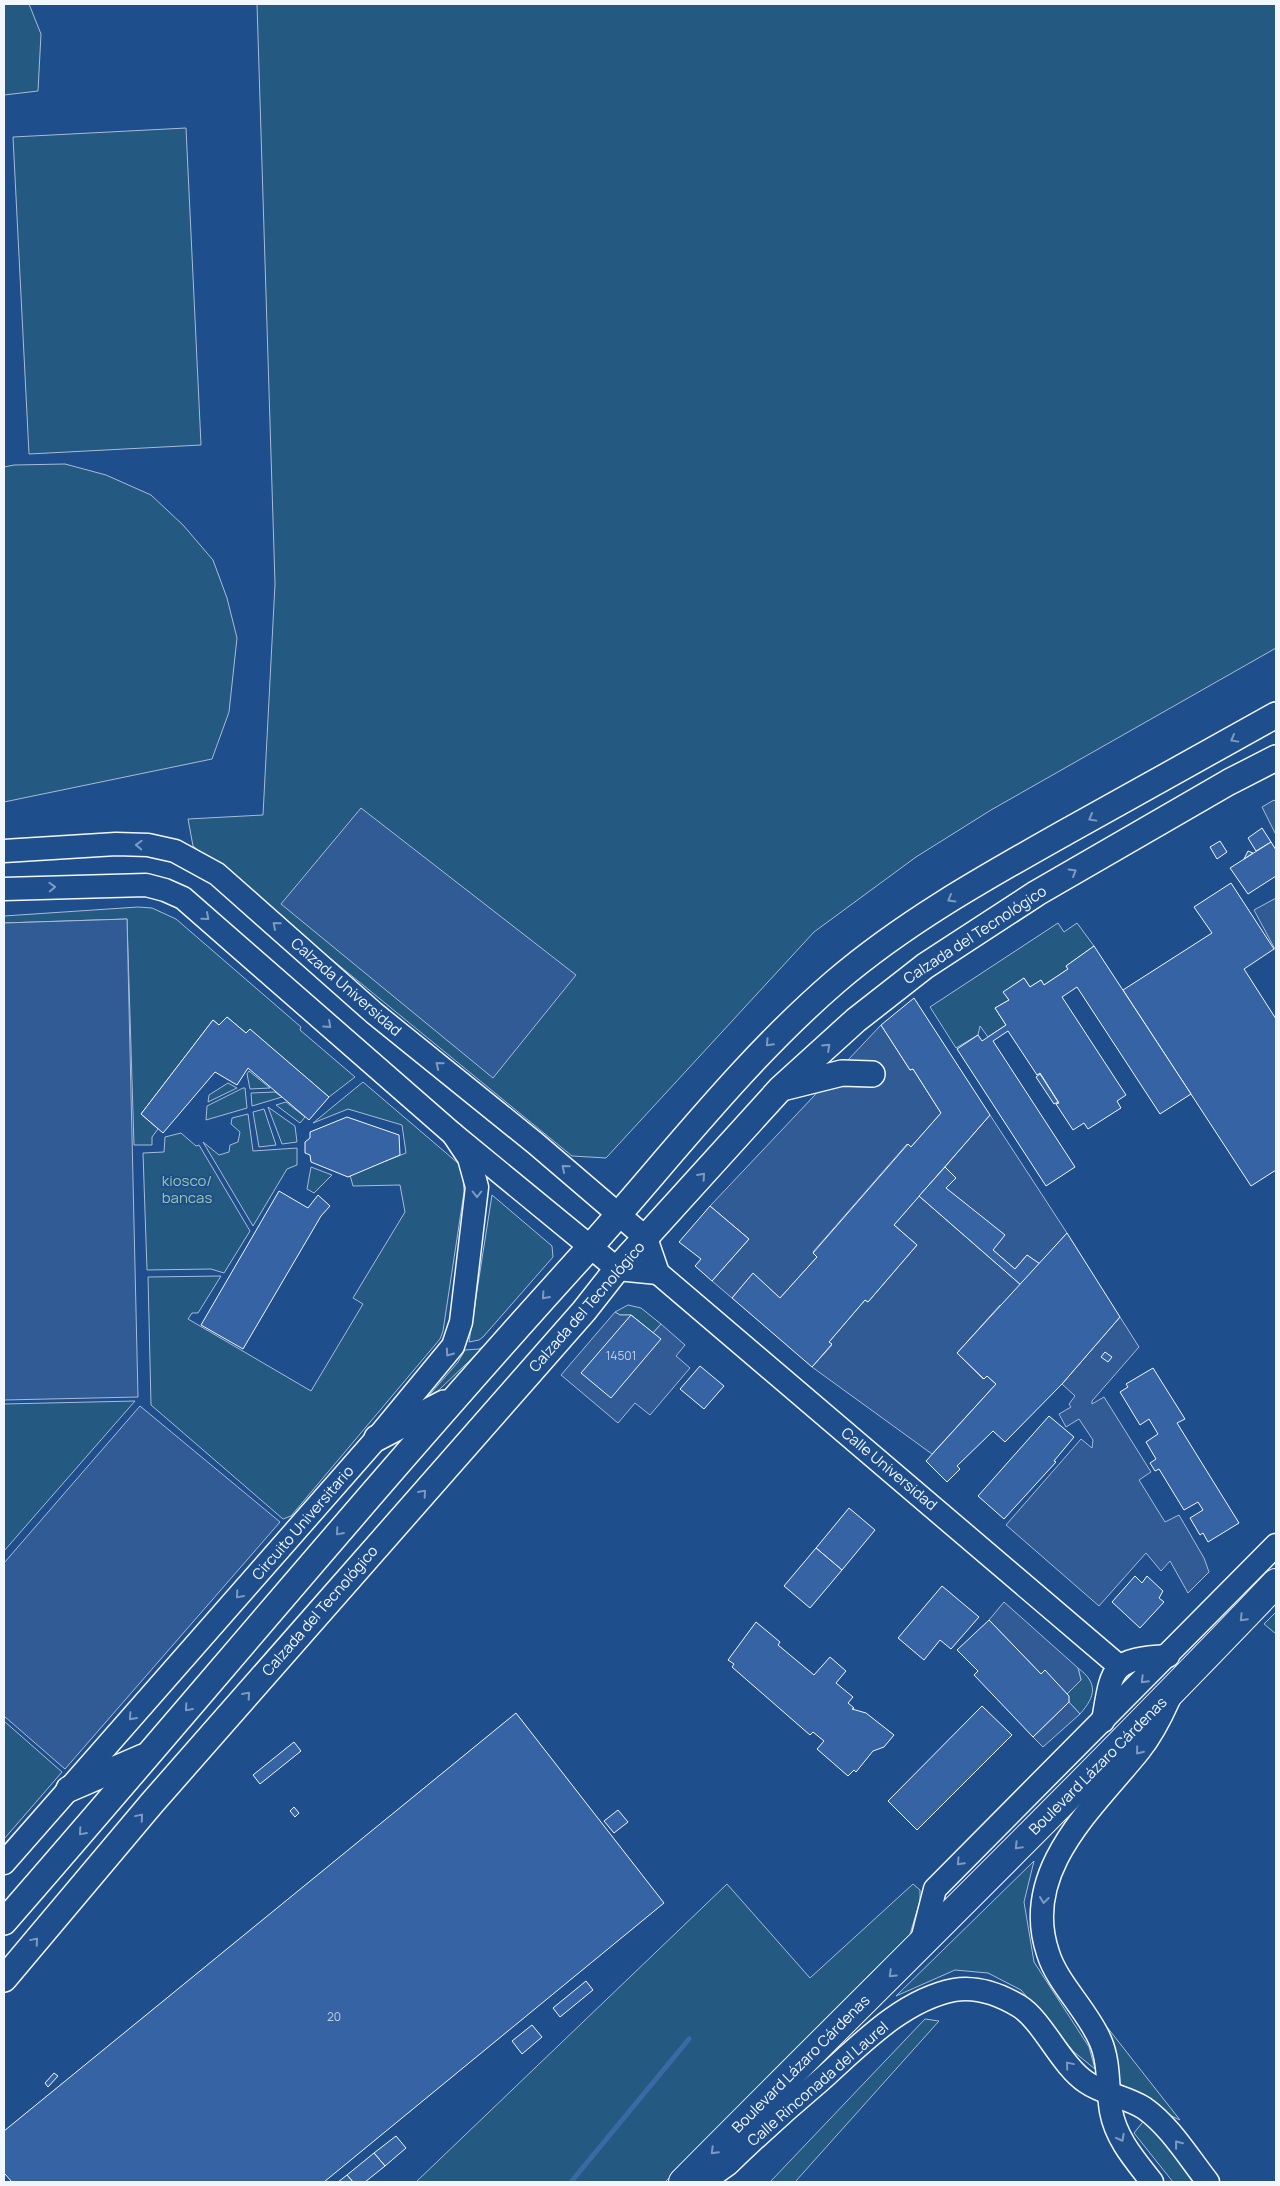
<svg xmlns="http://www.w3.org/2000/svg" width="1280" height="2186" viewBox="0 0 1280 2186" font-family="Manrope,sans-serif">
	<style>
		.green { fill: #245a82; stroke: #a8bbd7 }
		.parking { fill: #305b95; stroke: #a8bbd7 }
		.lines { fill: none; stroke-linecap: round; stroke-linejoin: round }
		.stream { stroke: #3b69a3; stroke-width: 5 }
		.building { fill: #3563a3; stroke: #f2f6ff }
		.secondary-casing { stroke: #f2f6ff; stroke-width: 25 }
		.primary-casing { stroke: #f2f6ff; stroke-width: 28 }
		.highway-casing { stroke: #f2f6ff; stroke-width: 30 }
		.secondary { stroke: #1f4e8c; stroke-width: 22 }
		.primary { stroke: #1f4e8c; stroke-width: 25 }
		.highway { stroke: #1f4e8c; stroke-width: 28 }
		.oneway { stroke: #7e9ac0 }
		.labels { text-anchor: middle; stroke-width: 4; stroke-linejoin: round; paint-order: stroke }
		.number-label { font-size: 12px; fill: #c3d1e8 }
		.street-label { font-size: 15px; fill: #f2f6ff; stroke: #1f4e8c }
		.park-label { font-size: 15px; fill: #97c8a6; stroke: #1f4e8c }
	</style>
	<rect width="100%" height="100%" fill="#1f4e8c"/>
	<g class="green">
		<path d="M 4,4 L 29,4 L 41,34 L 38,91 L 4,95 Z"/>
		<path d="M 257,4 L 1276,4 L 1276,648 L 991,810 L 916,857 L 814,932 L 606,1158 L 572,1156 L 193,846 L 188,819 L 263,815 L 275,584 Z"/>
		<path d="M 186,128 L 201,445 L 29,454 L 13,137 Z"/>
		<path d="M 65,464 L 106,475 L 151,495 L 183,525 L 213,560 L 227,598 L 237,638 L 229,712 L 212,759 L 4,802 L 4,467 L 14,465 Z"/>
		<path d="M 138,907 L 152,908 L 176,919 L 301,1027 L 300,1030 L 355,1077 L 329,1097 L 250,1030 L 246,1033 L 227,1017 L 219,1025 L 213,1020 L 141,1114 L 158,1129 L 152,1137 L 152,1145 L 134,1145 L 127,919 L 4,923 L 4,916 Z"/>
		<path d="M 1058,923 L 1064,932 L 1077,923 L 1094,946 L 1066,966 L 1068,969 L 1044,985 L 1041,980 L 1030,987 L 1024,978 L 1004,992 L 1009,1000 L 995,1008 L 1006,1025 L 988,1037 L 980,1026 L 978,1035 L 956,1048 L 930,1007 Z"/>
		<path d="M 249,1071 L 270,1088 L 250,1089 L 247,1074 Z"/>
		<path d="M 363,1082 L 459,1164 L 463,1177 L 464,1192 L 443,1331 L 440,1339 L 291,1516 L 283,1519 L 151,1405 L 148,1277 L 221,1276 L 198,1313 L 192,1313 L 188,1319 L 311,1391 L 363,1304 L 353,1298 L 405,1212 L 400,1185 L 353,1186 L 350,1175 L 406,1153 L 402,1125 L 348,1109 L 313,1123 Z"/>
		<path d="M 228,1083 L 237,1088 L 208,1102 L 209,1095 Z"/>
		<path d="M 243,1088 L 245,1088 L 247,1108 L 206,1120 L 207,1106 Z"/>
		<path d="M 275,1092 L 282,1097 L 252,1106 L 251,1093 Z"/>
		<path d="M 286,1102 L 305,1117 L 300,1123 L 276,1105 Z"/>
		<path d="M 268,1107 L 295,1126 L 297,1142 L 282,1144 Z"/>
		<path d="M 264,1109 L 276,1145 L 259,1147 L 253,1112 Z"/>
		<path d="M 248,1114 L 253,1151 L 297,1148 L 297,1165 L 287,1169 L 253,1226 L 203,1142 L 219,1155 L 229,1152 L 230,1145 L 238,1142 L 240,1132 L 231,1124 L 232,1118 Z"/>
		<path d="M 181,1133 L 196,1146 L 199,1145 L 250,1231 L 224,1273 L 211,1269 L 147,1270 L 143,1153 L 164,1152 L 165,1137 Z"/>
		<path d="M 311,1167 L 332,1175 L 314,1193 L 307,1189 Z"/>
		<path d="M 492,1195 L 552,1246 L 553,1257 L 483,1337 L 479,1340 L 469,1342 Z"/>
		<path d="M 628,1305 L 641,1308 L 661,1324 L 653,1333 L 631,1315 L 620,1315 L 615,1312 Z"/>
		<path d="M 486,1345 L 420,1408 L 419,1407 L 458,1362 L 465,1350 L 479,1349 Z"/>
		<path d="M 135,1401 L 4,1551 L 4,1404 Z"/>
		<path d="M 1276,1612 L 1276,1634 L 1264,1624 Z"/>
		<path d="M 1078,1668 C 1098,1683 1096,1696 1080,1714 L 1069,1702 L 1067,1694 L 1081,1680 Z"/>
		<path d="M 4,1721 L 62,1772 L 4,1839 Z"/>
		<path d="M 1034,1861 L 1024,1902 L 1034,1962 L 1089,2047 L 1095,2069 L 1074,2052 L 1021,1990 L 988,1973 L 955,1970 L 896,1996 Z"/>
		<path d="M 727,1884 L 810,1978 L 913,1884 L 920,1890 L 920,1901 L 910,1934 L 665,2182 L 416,2182 Z"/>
		<path d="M 1096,2013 L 1180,2120 L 1165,2113 L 1146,2098 L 1118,2083 Z"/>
		<path d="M 925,2019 L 939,2021 L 795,2182 L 770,2182 Z"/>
		<path d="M 1146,2118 L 1196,2182 L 1173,2182 L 1134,2133 Z"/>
	</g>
	<g class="parking">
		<path d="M 1274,800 L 1276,802 L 1276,835 L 1262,807 Z"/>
		<path d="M 361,808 L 576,975 L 493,1078 L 281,904 Z"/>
		<path d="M 1276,898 L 1276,951 L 1254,910 Z"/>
		<path d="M 127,919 L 138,1397 L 4,1400 L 4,923 Z"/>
		<path d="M 881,1025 L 910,1070 L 913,1069 L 941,1113 L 911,1147 L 907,1144 L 813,1252 L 817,1257 L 780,1298 L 753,1274 L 732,1298 L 712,1281 L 749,1239 L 710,1206 Z"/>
		<path d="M 990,1115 L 1067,1233 L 1040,1264 L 1027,1255 L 1015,1269 L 993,1250 L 946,1188 L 956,1178 L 945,1167 Z"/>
		<path d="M 919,1196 L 1021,1285 L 1002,1306 L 1000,1305 L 957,1353 L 983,1379 L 987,1376 L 996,1384 L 932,1454 L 812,1367 L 832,1345 L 829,1342 L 865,1300 L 868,1302 L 917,1245 L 894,1225 Z"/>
		<path d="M 615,1312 L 620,1315 L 631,1315 L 653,1333 L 661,1324 L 685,1345 L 676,1356 L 690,1368 L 650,1415 L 635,1403 L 618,1423 L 561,1375 Z"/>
		<path d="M 1120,1317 L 1139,1347 L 1092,1401 L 1092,1404 L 1104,1397 L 1151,1472 L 1139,1480 L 1165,1522 L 1179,1515 L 1204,1558 L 1209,1572 L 1188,1593 L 1170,1561 L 1161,1571 L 1146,1553 L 1099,1606 L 1006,1525 L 1081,1439 L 1092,1448 L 1093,1440 L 1079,1419 L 1066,1427 L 1059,1414 L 1071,1407 L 1069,1404 L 1075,1396 L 1062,1384 Z"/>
		<path d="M 140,1406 L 280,1522 L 65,1769 L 4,1716 L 4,1563 Z"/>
		<path d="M 1004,1602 L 1078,1668 L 1081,1680 L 1067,1694 L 1045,1671 L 1041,1674 L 989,1620 Z"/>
		<path d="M 1069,1702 L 1080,1714 L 1043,1747 L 1033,1737 Z"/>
	</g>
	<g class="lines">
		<path class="stream" d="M 571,2182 L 689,2039"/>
	</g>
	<g class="building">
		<path d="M 1262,828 L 1271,842 L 1256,851 L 1248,838 Z"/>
		<path d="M 1220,841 L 1227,852 L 1217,859 L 1210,847 Z"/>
		<path d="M 1271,842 L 1276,850 L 1276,876 L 1248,894 L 1230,868 Z"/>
		<path d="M 1248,851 L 1253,853 L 1244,859 Z"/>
		<path d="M 1231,883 L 1274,949 L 1244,969 L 1276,1019 L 1276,1170 L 1251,1186 L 1123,990 L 1212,933 L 1194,907 Z"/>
		<path d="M 1094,946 L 1191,1094 L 1160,1114 L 1077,987 L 1062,997 L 1126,1095 L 1117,1101 L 1121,1108 L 1088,1129 L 1084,1123 L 1073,1130 L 1056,1104 L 1059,1103 L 1040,1073 L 1037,1075 L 1008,1031 L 993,1041 L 1075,1167 L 1046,1186 L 957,1049 L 978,1035 L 982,1041 L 1006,1025 L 995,1008 L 1009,1000 L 1003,992 L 1024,978 L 1030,987 L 1041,980 L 1044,985 L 1068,969 L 1066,966 Z"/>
		<path d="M 914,998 L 990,1115 L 894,1225 L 917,1245 L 868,1302 L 865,1300 L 829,1342 L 832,1344 L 812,1367 L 732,1298 L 753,1273 L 780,1298 L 817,1257 L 813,1253 L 908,1144 L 911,1147 L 941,1113 L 913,1069 L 910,1070 L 881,1025 Z"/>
		<path d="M 227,1017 L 246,1033 L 250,1029 L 329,1097 L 309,1120 L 248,1068 L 237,1085 L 215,1072 L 163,1133 L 141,1114 L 213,1020 L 219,1025 Z"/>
		<path d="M 1040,1074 L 1058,1102 L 1054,1104 L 1036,1077 Z"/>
		<path d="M 347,1117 L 399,1135 L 400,1155 L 348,1177 L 311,1162 L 310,1155 L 305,1153 L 305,1142 L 310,1138 L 310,1132 Z"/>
		<path d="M 945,1167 L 956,1178 L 946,1188 L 1005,1235 L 993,1250 L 1015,1269 L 1027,1255 L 1040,1264 L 1021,1285 L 919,1196 Z"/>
		<path d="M 279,1191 L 308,1208 L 318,1195 L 330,1206 L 321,1216 L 243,1349 L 201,1325 Z"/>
		<path d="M 710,1206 L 749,1239 L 712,1281 L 695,1266 L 701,1259 L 679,1242 Z"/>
		<path d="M 1067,1233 L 1120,1317 L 1062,1384 L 1005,1442 L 993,1431 L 957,1466 L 960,1469 L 947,1482 L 926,1461 L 996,1384 L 987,1376 L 984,1379 L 957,1353 Z"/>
		<path d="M 631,1315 L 661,1339 L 611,1398 L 581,1373 Z"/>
		<path d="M 1105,1352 L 1112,1357 L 1108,1362 L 1101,1357 Z"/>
		<path d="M 700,1366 L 724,1386 L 704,1409 L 680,1389 Z"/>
		<path d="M 1153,1368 L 1185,1419 L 1177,1423 L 1239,1523 L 1208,1542 L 1203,1533 L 1200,1535 L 1190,1518 L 1203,1510 L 1198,1502 L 1184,1510 L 1159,1469 L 1155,1471 L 1150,1463 L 1156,1459 L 1146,1442 L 1158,1434 L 1149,1419 L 1140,1425 L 1120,1392 L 1128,1387 L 1126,1384 Z"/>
		<path d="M 1049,1416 L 1074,1437 L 1054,1461 L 1056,1462 L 1004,1519 L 978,1496 Z"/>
		<path d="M 849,1508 L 875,1530 L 842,1570 L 816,1548 Z"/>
		<path d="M 816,1548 L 842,1570 L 810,1608 L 784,1586 Z"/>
		<path d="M 1135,1576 L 1142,1583 L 1147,1576 L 1163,1591 L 1159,1598 L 1164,1602 L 1140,1628 L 1112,1602 Z"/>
		<path d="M 942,1586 L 979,1617 L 951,1649 L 940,1640 L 924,1660 L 898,1638 Z"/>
		<path d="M 989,1620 L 1041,1674 L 1045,1670 L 1069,1696 L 1069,1702 L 1033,1737 L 974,1675 L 978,1671 L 957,1650 Z"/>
		<path d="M 756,1622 L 780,1642 L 778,1645 L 814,1675 L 830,1657 L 846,1671 L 836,1683 L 853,1697 L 848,1703 L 854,1708 L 852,1709 L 866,1713 L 894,1735 L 884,1747 L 873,1751 L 856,1772 L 854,1770 L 848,1776 L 817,1749 L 824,1741 L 813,1732 L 810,1735 L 732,1667 L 734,1664 L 728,1660 Z"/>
		<path d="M 982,1706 L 1012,1735 L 917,1830 L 888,1801 Z"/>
		<path d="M 516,1713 L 664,1903 L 324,2182 L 12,2182 L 4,2173 L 4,2131 Z"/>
		<path d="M 294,1742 L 301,1751 L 260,1784 L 253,1775 Z"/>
		<path d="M 294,1807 L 299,1813 L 295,1817 L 290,1811 Z"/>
		<path d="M 618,1810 L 628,1822 L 614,1833 L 604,1821 Z"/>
		<path d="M 586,1981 L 593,1990 L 560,2017 L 553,2008 Z"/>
		<path d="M 532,2025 L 542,2037 L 522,2054 L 512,2041 Z"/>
		<path d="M 54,2073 L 58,2076 L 48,2087 L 45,2083 Z"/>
		<path d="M 396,2136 L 406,2148 L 385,2166 L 374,2153 Z"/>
		<path d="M 374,2153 L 385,2166 L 365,2182 L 353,2182 L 347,2175 Z"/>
		<path d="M 347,2175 L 353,2182 L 338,2182 Z"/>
	</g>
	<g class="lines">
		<g class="secondary-casing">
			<g id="secondary">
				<path d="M 4,851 L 116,844 L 148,845 L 175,851 L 217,874 L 374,1013 L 535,1143 L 646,1238 L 658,1273 L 1119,1666"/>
				<path d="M 4,889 L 146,885 L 165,890 L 183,898 L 453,1134 L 604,1258 L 617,1269 L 658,1273"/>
				<path d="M 1103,1721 C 1112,1668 1110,1659 1168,1656"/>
				<path d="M 4,1863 L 377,1438 L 453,1346 L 461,1322 L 477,1187 L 469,1158 L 453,1134"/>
				<path d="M 920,1948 L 935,1889 L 1276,1545"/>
				<path d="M 703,2182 L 728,2164 C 758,2135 789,2107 821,2080 C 859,2046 902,2000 954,1990 C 977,1986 999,1994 1019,2006 C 1043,2021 1060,2064 1086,2082 C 1103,2094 1127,2097 1144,2108 C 1170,2126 1189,2158 1208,2182"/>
				<path d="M 1152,2182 C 1135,2160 1116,2139 1111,2111 C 1107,2088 1110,2062 1100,2040 C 1087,2010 1057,1983 1048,1953 C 1020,1871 1093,1808 1139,1751 C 1152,1735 1161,1717 1169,1699"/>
			</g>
		</g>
		<g class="primary-casing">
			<g id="primary">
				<path d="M 786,1087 L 842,1073 L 872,1074"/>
				<path d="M 377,1438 L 444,1403"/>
				<path d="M 69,1789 L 143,1757"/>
				<path d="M 4,1922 C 197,1701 384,1474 582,1256 C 665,1164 740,1064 835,982 C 905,922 986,877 1066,832 C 1136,793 1206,754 1276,715"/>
				<path d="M 4,1979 L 152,1803 L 584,1311 L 617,1269 L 781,1088 L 856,1020 L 925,966 L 1037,893 L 1229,782 L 1276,758"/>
			</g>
		</g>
		<g class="highway-casing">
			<path id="highway" d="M 683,2182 C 881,1982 1082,1787 1276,1583"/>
		</g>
		<use href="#secondary" class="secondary"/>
		<use href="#primary" class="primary"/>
		<use href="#highway" class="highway"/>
	</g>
	<defs><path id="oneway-chevron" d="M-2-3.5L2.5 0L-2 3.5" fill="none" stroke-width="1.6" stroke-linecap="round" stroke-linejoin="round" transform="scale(1.25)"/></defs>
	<g class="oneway">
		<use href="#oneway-chevron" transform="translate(1234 739) rotate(151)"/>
		<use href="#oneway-chevron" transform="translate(1092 818) rotate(151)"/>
		<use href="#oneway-chevron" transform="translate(139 845) rotate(-178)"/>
		<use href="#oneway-chevron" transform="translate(1073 872) rotate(-30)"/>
		<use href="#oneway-chevron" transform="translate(52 887) rotate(-2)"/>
		<use href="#oneway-chevron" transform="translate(951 899) rotate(150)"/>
		<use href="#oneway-chevron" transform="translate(206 917) rotate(41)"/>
		<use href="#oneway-chevron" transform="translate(276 925) rotate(-139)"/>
		<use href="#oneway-chevron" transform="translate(328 1025) rotate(42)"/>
		<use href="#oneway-chevron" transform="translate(769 1043) rotate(134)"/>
		<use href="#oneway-chevron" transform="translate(827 1047) rotate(-43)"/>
		<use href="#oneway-chevron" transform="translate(439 1065) rotate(-141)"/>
		<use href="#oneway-chevron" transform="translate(565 1168) rotate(-140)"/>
		<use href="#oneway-chevron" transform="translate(702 1176) rotate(-48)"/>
		<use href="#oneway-chevron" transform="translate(477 1194) rotate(90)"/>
		<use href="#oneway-chevron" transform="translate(545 1296) rotate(132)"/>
		<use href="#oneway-chevron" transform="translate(449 1353) rotate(125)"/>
		<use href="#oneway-chevron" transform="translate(423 1493) rotate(-49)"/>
		<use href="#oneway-chevron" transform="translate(339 1532) rotate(131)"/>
		<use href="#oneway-chevron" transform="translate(239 1595) rotate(131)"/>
		<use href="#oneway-chevron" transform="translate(1243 1618) rotate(134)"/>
		<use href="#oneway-chevron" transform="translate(1144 1680) rotate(135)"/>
		<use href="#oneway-chevron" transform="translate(247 1695) rotate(-49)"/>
		<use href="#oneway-chevron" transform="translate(188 1708) rotate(131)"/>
		<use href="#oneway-chevron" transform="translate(132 1717) rotate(132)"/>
		<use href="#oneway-chevron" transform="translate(1139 1751) rotate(129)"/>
		<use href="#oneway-chevron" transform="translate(140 1817) rotate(-50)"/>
		<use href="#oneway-chevron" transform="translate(82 1832) rotate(131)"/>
		<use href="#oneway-chevron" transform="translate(1018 1846) rotate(134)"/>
		<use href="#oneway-chevron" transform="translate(960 1862) rotate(134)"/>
		<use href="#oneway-chevron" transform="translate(1044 1900) rotate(97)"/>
		<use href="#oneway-chevron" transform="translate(35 1941) rotate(-50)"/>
		<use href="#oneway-chevron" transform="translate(892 1974) rotate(136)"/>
		<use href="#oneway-chevron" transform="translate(1069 2065) rotate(-130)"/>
		<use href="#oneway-chevron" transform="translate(1121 2138) rotate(62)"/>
		<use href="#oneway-chevron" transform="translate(1178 2144) rotate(-128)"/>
		<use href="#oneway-chevron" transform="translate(714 2151) rotate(135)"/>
	</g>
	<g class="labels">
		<g class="number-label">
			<text x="621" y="1360">14501</text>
			<text x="334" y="2021">20</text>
		</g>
		<g class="street-label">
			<text transform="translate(975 935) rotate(-33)" y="5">Calzada del Tecnológico</text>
			<text transform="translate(346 987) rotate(41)" y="5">Calzada Universidad</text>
			<text transform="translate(587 1307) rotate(-49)" y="5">Calzada del Tecnológico</text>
			<text transform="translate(889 1469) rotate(40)" y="5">Calle Universidad</text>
			<text transform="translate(303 1523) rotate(-49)" y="5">Circuito Universitario</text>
			<text transform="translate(320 1611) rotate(-49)" y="5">Calzada del Tecnológico</text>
			<text transform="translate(1098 1766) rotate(-45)" y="5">Boulevard Lázaro Cárdenas</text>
			<text transform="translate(801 2064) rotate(-45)" y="5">Boulevard Lázaro Cárdenas</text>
			<text transform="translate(818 2084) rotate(-41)" y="5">Calle Rinconada del Laurel</text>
		</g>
		<g class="park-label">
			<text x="187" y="1186">kiosco/<tspan x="187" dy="17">bancas</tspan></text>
		</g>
	</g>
	<rect width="1280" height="2186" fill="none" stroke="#f2f6ff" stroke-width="10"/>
</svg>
